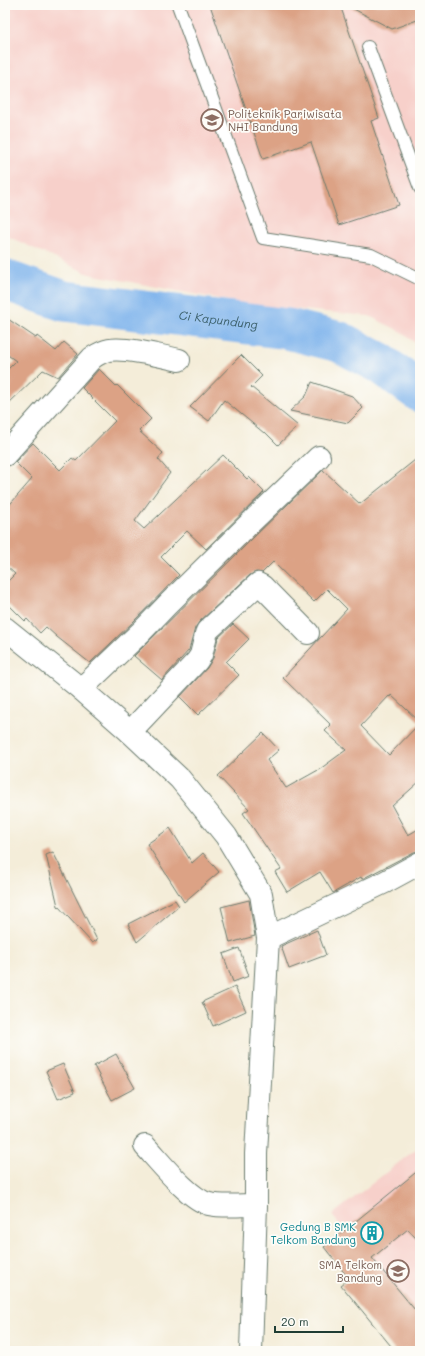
<svg xmlns="http://www.w3.org/2000/svg" width="425" height="1356" viewBox="0 0 425 1356" font-family="Mali,sans-serif">
	<style>
		.built { fill: #f7d0ca }
		.lines { fill: none; stroke-linecap: round; stroke-linejoin: round }
		.river { stroke: #7eb3ec; stroke-width: 41 }
		.building { fill: #dca285 }
		.lane-casing { stroke: #6a7b6e; stroke-width: 14 }
		.street-casing { stroke: #6a7b6e; stroke-width: 24 }
		.lane { stroke: #fff; stroke-width: 12 }
		.street { stroke: #fff; stroke-width: 22 }
		.labels { text-anchor: middle; stroke-width: 3.5; stroke-linejoin: round; paint-order: stroke }
		.education-label { font-size: 11px; fill: #785e54; stroke: #fdfcf7; text-anchor: start }
		.culture-label { font-size: 11px; fill: #0d838f; stroke: #fdfcf7; text-anchor: end }
		.water-label { font-size: 12px; font-style: italic; fill: #3c606b; stroke: #fdfcf7 }
	</style>
	<rect width="100%" height="100%" fill="#fdfcf7"/>
	<filter id="ink" filterUnits="userSpaceOnUse"><feTurbulence type="fractalNoise" baseFrequency=".025" numOctaves="2"/><feDisplacementMap in="SourceGraphic" scale="8" xChannelSelector="R" yChannelSelector="G"/><feConvolveMatrix kernelMatrix="1 2 1 2 8 2 1 2 1" color-interpolation-filters="sRGB"/></filter>
	<filter id="wash" filterUnits="userSpaceOnUse"><feTurbulence type="fractalNoise" baseFrequency=".012" numOctaves="4" result="noise"/><feDisplacementMap in="SourceGraphic" scale="16" xChannelSelector="R" yChannelSelector="G"/><feGaussianBlur stdDeviation="0.9" result="paint"/><feColorMatrix in="noise" values="0 0 0 0 0 0 0 0 0 0 0 0 0 0 0 0 0 1.4 0 .05"/><feComposite in="paint" operator="in"/></filter>
	<g filter="url(#wash)">
		<rect width="100%" height="100%" fill="#f4edd9"/>
		<g class="built">
			<path d="M 5,5 L 420,5 L 420,347 L 400,331 L 369,316 L 251,305 L 89,274 L 5,235 Z"/>
			<path d="M 420,1146 L 420,1326 L 332,1215 Z"/>
		</g>
		<g class="lines">
			<path class="river" id="s1" d="M 5,280 L 64,301 L 288,329 L 340,342 L 380,363 L 420,392"/>
		</g>
		<g id="blocks">
			<g class="building">
				<path d="M 210,5 L 340,5 L 379,118 L 371,121 L 399,205 L 339,225 L 311,142 L 263,159 Z"/>
				<path d="M 346,5 L 420,5 L 420,19 L 392,29 Z"/>
				<path d="M 5,317 L 36,338 L 37,336 L 56,351 L 64,342 L 78,354 L 58,377 L 43,370 L 5,407 L 5,372 L 16,361 L 5,353 Z"/>
				<path d="M 241,355 L 262,376 L 251,387 L 298,426 L 278,445 L 265,432 L 264,433 L 224,400 L 209,421 L 190,407 Z"/>
				<path d="M 99,369 L 116,386 L 117,385 L 151,419 L 139,431 L 163,453 L 158,459 L 170,473 L 135,521 L 144,529 L 223,455 L 247,479 L 249,477 L 264,492 L 206,549 L 187,531 L 161,557 L 179,575 L 133,622 L 90,663 L 57,637 L 46,627 L 40,633 L 27,619 L 25,621 L 5,601 L 5,584 L 15,574 L 5,565 L 5,510 L 32,479 L 15,462 L 33,443 L 60,470 L 72,458 L 76,461 L 115,421 L 82,388 Z"/>
				<path d="M 312,382 L 352,396 L 363,408 L 348,423 L 290,411 L 306,396 Z"/>
				<path d="M 420,456 L 420,722 L 391,695 L 390,697 L 389,696 L 361,726 L 389,755 L 420,723 L 420,781 L 392,806 L 408,835 L 420,828 L 420,851 L 414,852 L 362,879 L 361,877 L 333,893 L 320,872 L 287,892 L 275,872 L 281,869 L 243,813 L 249,809 L 218,776 L 263,733 L 279,750 L 267,760 L 286,788 L 320,769 L 346,750 L 325,731 L 331,725 L 283,678 L 347,609 L 327,589 L 314,602 L 273,562 L 262,573 L 256,572 L 250,575 L 199,622 L 195,628 L 189,650 L 162,680 L 134,656 L 255,536 L 323,470 L 360,504 Z"/>
				<path d="M 233,624 L 249,639 L 226,662 L 239,675 L 198,715 L 180,697 L 207,668 L 213,658 L 218,638 Z"/>
				<path d="M 170,828 L 192,863 L 203,853 L 219,872 L 184,902 L 147,844 Z"/>
				<path d="M 53,852 L 97,940 L 92,943 L 58,906 L 46,855 Z"/>
				<path d="M 175,900 L 179,906 L 137,942 L 128,924 Z"/>
				<path d="M 249,900 L 255,936 L 230,943 L 221,907 Z"/>
				<path d="M 317,930 L 326,955 L 289,969 L 281,946 Z"/>
				<path d="M 239,948 L 249,976 L 233,982 L 223,954 Z"/>
				<path d="M 235,987 L 246,1011 L 213,1026 L 202,1002 Z"/>
				<path d="M 116,1054 L 135,1088 L 112,1100 L 94,1066 Z"/>
				<path d="M 63,1064 L 75,1092 L 58,1099 L 46,1071 Z"/>
				<path d="M 420,1169 L 420,1243 L 408,1229 L 372,1258 L 420,1316 L 420,1343 L 410,1351 L 395,1351 L 341,1285 L 349,1279 L 324,1247 Z"/>
			</g>
		</g>
	</g>
	<g filter="url(#ink)">
		<use href="#blocks" fill-opacity="0" stroke="#6a7b6e" stroke-width="1"/>
		<g class="lines">
			<g class="lane-casing">
				<g id="lane">
					<path d="M 178,5 L 263,238 L 371,255 L 420,279"/>
					<path d="M 368,47 L 420,188"/>
				</g>
			</g>
			<g class="street-casing">
				<g id="street">
					<path d="M 5,455 L 92,358 C 98,354 103,351 109,350 C 126,347 161,356 179,360"/>
					<path d="M 5,628 L 81,689 L 130,732 L 180,779 L 226,836 L 261,894 L 268,938 L 256,1154 L 256,1205 L 251,1351"/>
					<path d="M 81,689 L 142,631 L 167,605 L 246,527 L 319,457"/>
					<path d="M 130,732 L 197,661 L 201,655 L 207,631 L 258,584 L 262,586 L 308,633"/>
					<path d="M 268,938 L 385,882 L 420,863"/>
					<path d="M 145,1146 C 160,1162 189,1199 209,1204 C 222,1207 242,1205 256,1205"/>
				</g>
			</g>
			<use href="#lane" class="lane"/>
			<use href="#street" class="street"/>
		</g>
	</g>
	<defs>
		<g id="university-ring" transform="scale(1.15)"><circle r="9.5" fill="#fdfcf7" stroke="#8d6e63" stroke-width="1.5"/><path d="M0-5L7-2L0 1L-7-2ZM-4 1L0 2.5L4 1V4Q0 6-4 4Z" fill="#8d6e63"/></g>
		<g id="building-ring" transform="scale(1.15)"><circle r="9.5" fill="#fdfcf7" stroke="#0f9aa8" stroke-width="1.5"/><path d="M-4-6H4V6H1V3H-1V6H-4ZM-2.5-4.3h1.7v1.8h-1.7ZM.8-4.3h1.7v1.8H.8ZM-2.5-1h1.7V.8h-1.7ZM.8-1h1.7V.8H.8Z" fill="#0f9aa8"/></g>
		<g id="school-ring" transform="scale(1.15)"><circle r="9.5" fill="#fdfcf7" stroke="#8d6e63" stroke-width="1.5"/><path d="M0-5L7-2L0 1L-7-2ZM-4 1L0 2.5L4 1V4Q0 6-4 4Z" fill="#8d6e63"/></g>
	</defs>
	<g fill-rule="evenodd">
		<use href="#university-ring" x="212" y="120"/>
		<use href="#building-ring" x="372" y="1233"/>
		<use href="#school-ring" x="398" y="1271"/>
	</g>
	<g class="labels">
		<g class="education-label">
			<text x="228" y="118">Politeknik Pariwisata<tspan x="228" dy="13">NHI Bandung</tspan></text>
			<text x="382" y="1269" text-anchor="end">SMA Telkom<tspan x="382" dy="13">Bandung</tspan></text>
		</g>
		<g class="culture-label">
			<text x="356" y="1231">Gedung B SMK<tspan x="356" dy="13">Telkom Bandung</tspan></text>
		</g>
		<g class="water-label">
			<text dy="4" stroke="none"><textPath href="#s1" startOffset="218">Ci Kapundung</textPath></text>
		</g>
	</g>
	<rect width="425" height="1356" fill="none" stroke="#fdfcf7" stroke-width="20"/>
	<path d="M275 1326v6h68v-6" fill="none" stroke="#1f3d34" stroke-width="2"/>
	<text x="281" y="1326" font-size="12" fill="#1f3d34" stroke="#fdfcf7" stroke-width="3" paint-order="stroke">20 m</text>
</svg>
